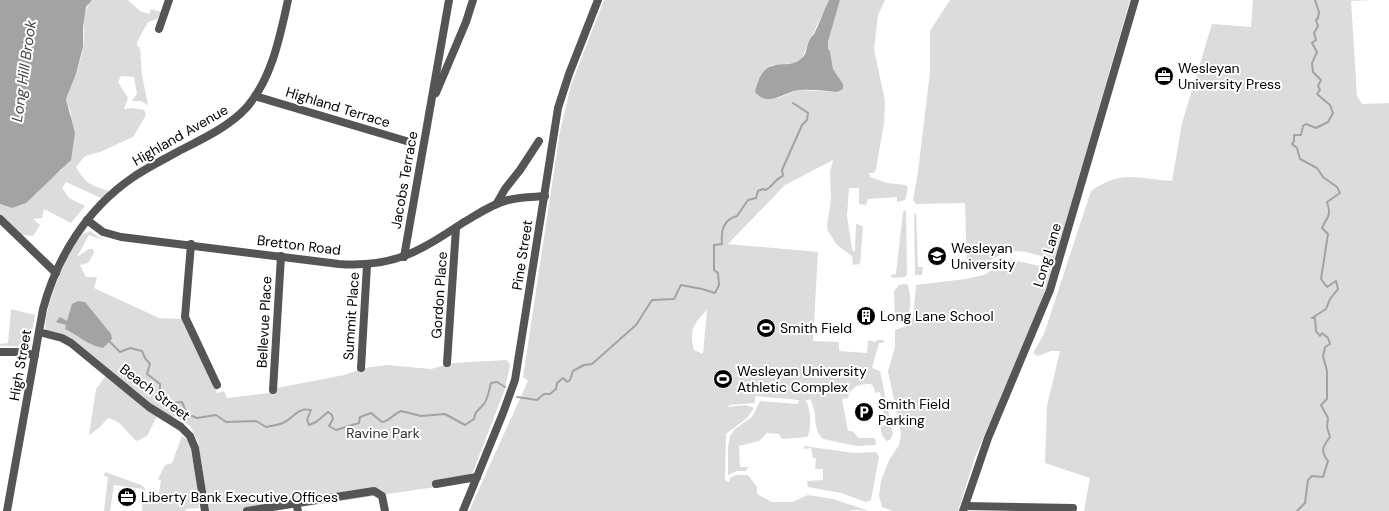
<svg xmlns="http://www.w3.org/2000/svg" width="1389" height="511" viewBox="0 0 1389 511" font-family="'DM Sans',sans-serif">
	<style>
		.green { fill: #dcdcdc; fill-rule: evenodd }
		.water { fill: #a3a3a3 }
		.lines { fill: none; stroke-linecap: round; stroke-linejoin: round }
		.stream { stroke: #a3a3a3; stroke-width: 2 }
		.minor { stroke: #555; stroke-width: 8 }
		.labels { text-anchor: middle; stroke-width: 4; stroke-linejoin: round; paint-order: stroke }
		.poi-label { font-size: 14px; fill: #000; stroke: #fff; text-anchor: start }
		.street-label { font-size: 14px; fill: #000; stroke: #fff }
		.park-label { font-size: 14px; fill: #333; stroke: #fff }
		.water-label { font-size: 15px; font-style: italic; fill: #444; stroke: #fff }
	</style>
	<rect width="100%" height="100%" fill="#fff"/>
	<g class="green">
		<path d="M 92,0 L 128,0 L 140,11 L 149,14 L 151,9 L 161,12 L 157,19 L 148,22 L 137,42 L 137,46 L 140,48 L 142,75 L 148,105 L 141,101 L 132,101 L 137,94 L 134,77 L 121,76 L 118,82 L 128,98 L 124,109 L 132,108 L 144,110 L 146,115 L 133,137 L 100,152 L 85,156 L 76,167 C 86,184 90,185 109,191 L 101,198 L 66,182 L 62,188 L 69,198 L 85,206 L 71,223 L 44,209 L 42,218 L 33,219 L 40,225 L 33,236 L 22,235 L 0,214 L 0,204 L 12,208 L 37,193 L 44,184 L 63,169 L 71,113 L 66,99 C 73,82 80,66 83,48 C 86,30 79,15 92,0 Z"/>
		<path d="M 604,0 L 829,0 L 813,34 L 809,40 L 802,59 L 797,63 L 772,65 L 757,82 L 778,98 L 798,90 L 837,92 L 843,84 L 833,69 L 830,51 L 828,49 L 828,42 L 840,0 L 885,0 L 878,15 L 874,49 L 885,101 L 884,123 L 876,169 L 874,173 L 869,173 L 870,177 L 887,183 L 906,185 L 908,188 L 905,200 L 897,202 L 897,197 L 868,199 L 866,205 L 859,204 L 859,188 L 849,188 L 847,216 L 852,249 L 855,252 L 856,224 L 863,226 L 860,264 L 853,265 L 852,256 L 837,245 L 828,231 L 827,226 L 831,199 L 830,172 L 833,160 L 785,185 L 728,244 L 818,252 L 813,341 L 839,342 L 839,351 L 867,353 L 868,340 L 875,342 L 878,340 L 884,340 L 883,343 L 879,343 L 872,368 L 880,371 L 893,434 L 890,440 L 887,441 C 883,439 880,431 881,426 L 886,425 L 880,392 L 875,393 L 874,387 L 871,384 C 860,384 851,386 848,398 L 842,399 L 848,431 L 852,431 L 859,438 L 875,438 L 876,445 L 856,446 L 823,439 C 811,428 819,411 809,398 L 809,400 L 805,400 C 811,406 812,431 807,437 L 782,439 L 779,434 L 767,433 L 759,441 L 739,446 L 740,467 L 748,467 L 746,471 L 737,471 L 728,475 L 728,447 L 730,436 L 735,429 L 752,417 L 760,401 L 798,404 L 799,400 L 755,396 L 755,403 L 730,405 L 727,407 L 746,405 L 754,408 L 747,418 L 726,434 L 725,480 L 729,482 L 730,478 L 736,475 L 748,475 L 757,487 L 757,494 L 772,502 L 792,502 L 808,495 L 833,499 L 869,511 L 854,510 L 850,511 L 469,511 L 528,381 L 523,377 L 560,131 L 571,85 ZM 707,310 L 703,354 L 694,350 C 689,330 693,324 707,310 Z"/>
		<path d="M 950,0 L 1130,0 L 1055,260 C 1041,257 1022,248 1008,252 C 993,257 983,266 967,269 L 965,203 L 916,204 L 913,200 L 918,172 L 930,72 L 930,31 Z"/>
		<path d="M 1253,0 L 1373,0 L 1351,1 L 1357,96 L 1362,104 L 1389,103 L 1389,511 L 1084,511 L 1090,478 L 1045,463 L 1047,406 L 1060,351 L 1051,351 L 1038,356 L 1033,353 L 1044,334 L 1091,191 C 1122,169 1138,179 1172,181 L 1182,123 L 1212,24 L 1251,27 Z"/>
		<path d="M 906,210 L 907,274 L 905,277 L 892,278 L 891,275 L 896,274 L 903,212 Z"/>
		<path d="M 916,212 L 918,267 L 923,267 L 922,275 L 915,275 L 914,216 Z"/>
		<path d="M 90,231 L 103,240 L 89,235 L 77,257 L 89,249 L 93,249 L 94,253 L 88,263 L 80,265 L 86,277 L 97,277 L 94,288 L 159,318 L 182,319 L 208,371 L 217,393 L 224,391 L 227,398 L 277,392 L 277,388 L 344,375 L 364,368 L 387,365 L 431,369 L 453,363 L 507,360 L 510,365 L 505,389 L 469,482 L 273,511 L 209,511 L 198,442 L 190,426 L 174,416 L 172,418 L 169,417 L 55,332 L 54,333 L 46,330 C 41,314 69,247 82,235 C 84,233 87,232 90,231 Z"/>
		<path d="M 1012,260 L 1049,268 L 1052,271 L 1033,323 L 975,457 L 958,511 L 893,511 L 882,507 L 879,496 L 881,481 L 889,460 L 899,445 L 901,434 L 888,371 L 895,347 L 895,330 L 909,325 L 913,318 L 916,285 L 965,279 L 984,275 L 1003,263 Z"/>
		<path d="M 904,284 L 908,285 C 912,300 913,321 895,324 L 894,291 L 899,285 Z"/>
		<path d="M 11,309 L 35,315 L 30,343 C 19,349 11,345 0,346 L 0,344 L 8,343 Z"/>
		<path d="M 106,376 L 157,416 L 147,436 L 137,441 C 124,431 125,423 108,418 L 100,427 L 89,435 L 96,389 Z"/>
		<path d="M 182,436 L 189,441 L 196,475 L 199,508 L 186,509 L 186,511 L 142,511 L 143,489 L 114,485 L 110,511 L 104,511 L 108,477 L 104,476 L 105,472 L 141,485 L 145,488 L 143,502 L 157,504 L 161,481 L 158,479 L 165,465 L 172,463 Z"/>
		<path d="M 804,446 L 854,453 L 876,452 L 879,457 L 871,500 L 866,502 L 841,493 L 808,487 L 807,481 L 823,480 L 823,469 L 815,469 L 816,458 L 813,458 L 811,448 L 804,449 Z"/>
	</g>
	<g class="water">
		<path d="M 0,0 L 92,0 L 86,7 L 83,27 L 83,47 L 76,74 L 66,99 L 75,133 L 71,160 L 26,203 L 12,208 L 0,204 Z"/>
		<path d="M 829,0 L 840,0 L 828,42 L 828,49 L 830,51 L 833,69 L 843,84 L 843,89 L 837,92 C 825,91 811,89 799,90 C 784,92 768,108 755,92 C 764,50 788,73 802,58 C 807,54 806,47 809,41 C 810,38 812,36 814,34 C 820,23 823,11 829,0 Z"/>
		<path d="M 78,301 L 85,302 L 111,334 L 112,339 L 103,348 C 89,346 78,335 65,329 L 66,325 L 56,322 L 60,317 L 67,321 L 72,304 Z"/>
	</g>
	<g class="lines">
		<g class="stream">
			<path d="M 108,340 L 120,352 L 130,348 L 142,351 L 145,358 L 150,364 L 147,374 L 160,384 L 160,397 L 173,403 L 182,402 L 187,414 L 197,418 L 216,415 L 226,422 L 256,421 L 266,427 C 271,426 278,425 283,423 C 294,418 297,407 311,410 L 307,420 L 309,425 L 316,422 L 328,412 L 332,415 L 333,419 L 329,426 L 336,430 L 359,423 L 360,417 L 371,413 L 382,422 C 390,421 393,414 401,411 L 421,416 L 445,414 L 465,425 L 474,419 C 475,411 478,411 483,405 C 488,400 489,390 491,383 L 497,382 L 505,387"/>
			<path d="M 517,397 L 537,400 L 544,394 L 550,394 L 556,389 L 557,383 L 563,378 L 567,382 L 570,380 L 573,371 L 584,365 L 592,364 L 636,325 L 652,300 L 674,299 L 681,285 L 702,289 L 715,293 L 719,285 L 718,273 L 714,270 L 714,245 L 722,244 C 721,230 723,220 737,216 L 748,200 L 756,198 L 758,191 L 763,189 L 766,190 C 773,186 775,179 783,176 L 782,170 L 802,125 L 807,120 L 808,113 L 793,103"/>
			<path d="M 1297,511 L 1305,503 L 1308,480 L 1312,476 L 1323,477 L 1328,461 C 1320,451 1323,446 1330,437 L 1327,427 L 1328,418 L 1321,405 L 1327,399 L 1327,371 L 1323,356 L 1325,347 L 1330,344 L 1328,338 L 1322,333 L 1320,336 L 1316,331 L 1315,318 L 1312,318 L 1326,309 L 1330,299 L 1338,289 L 1336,281 L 1327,287 L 1321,279 L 1328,234 L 1322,228 C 1327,216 1332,217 1327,202 L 1340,193 L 1337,187 L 1323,177 L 1317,168 L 1300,159 L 1297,148 L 1292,144 L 1294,141 L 1294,135 L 1301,135 L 1303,126 L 1306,124 L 1316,128 L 1328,122 L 1333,113 L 1330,105 L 1317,94 L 1320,90 L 1318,86 L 1321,80 L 1313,72 L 1312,63 L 1317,52 L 1312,43 L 1316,40 L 1314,33 L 1318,26 L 1316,20 L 1318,18 L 1319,12 L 1315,0"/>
		</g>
		<g class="minor">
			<path d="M 159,29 L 169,0"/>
			<path d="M 436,93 L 466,22 L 473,0"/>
			<path d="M 255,96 L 413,143"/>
			<path d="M 497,203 L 505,189 L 520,170 L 539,141"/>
			<path d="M 0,219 L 56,273"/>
			<path d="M 87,220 L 103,232 L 121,237 L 339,264 C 394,268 420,251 464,222 C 478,214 492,204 508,200 C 520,197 533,197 545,196"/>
			<path d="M 191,244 L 185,317 L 217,385"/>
			<path d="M 404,257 L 449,0"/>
			<path d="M 39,332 L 62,338 L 71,343 L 149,407 L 181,427 L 190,436 L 195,448 L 205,511"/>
			<path d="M 0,352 L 17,352 L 35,355"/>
			<path d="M 447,363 L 456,228"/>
			<path d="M 361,368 L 367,265"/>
			<path d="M 273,390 L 281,256"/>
			<path d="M 436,484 L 477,477"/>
			<path d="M 296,503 L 298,511"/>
			<path d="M 965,506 L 1073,508"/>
			<path d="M 7,511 L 43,309 C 57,257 87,209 132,178 C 146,168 163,160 179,151 C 202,139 229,127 247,107 C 272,78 280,36 288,0"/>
			<path d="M 247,511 L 374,491 L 382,496 L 385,511"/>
			<path d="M 463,511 L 503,413 L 515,380 L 558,108 L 569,74 L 598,0"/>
			<path d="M 963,511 L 988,438 L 1050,290 L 1135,0"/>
		</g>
	</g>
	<defs>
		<g id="office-disc" transform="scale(1)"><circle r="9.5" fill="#000" stroke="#fff"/><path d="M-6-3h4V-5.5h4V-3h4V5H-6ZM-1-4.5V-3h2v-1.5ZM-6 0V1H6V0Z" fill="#fff"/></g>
		<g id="university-disc" transform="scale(1)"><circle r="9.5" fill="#000" stroke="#fff"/><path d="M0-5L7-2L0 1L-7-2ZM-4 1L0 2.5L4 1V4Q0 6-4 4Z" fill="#fff"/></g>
		<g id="building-disc" transform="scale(1)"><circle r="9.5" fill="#000" stroke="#fff"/><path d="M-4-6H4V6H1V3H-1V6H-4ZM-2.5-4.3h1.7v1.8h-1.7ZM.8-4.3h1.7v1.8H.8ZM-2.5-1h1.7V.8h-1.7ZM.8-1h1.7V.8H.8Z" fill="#fff"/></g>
		<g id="stadium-disc" transform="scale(1)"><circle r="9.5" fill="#000" stroke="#fff"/><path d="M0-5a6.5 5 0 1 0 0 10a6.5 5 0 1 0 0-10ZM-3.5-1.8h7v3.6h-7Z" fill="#fff"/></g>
		<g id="parking-disc" transform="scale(1)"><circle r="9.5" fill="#000" stroke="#fff"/><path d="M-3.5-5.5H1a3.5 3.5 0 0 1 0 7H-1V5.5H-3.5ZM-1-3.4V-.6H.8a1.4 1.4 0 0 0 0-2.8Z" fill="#fff"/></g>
	</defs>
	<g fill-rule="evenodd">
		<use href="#office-disc" x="1164" y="76"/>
		<use href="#university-disc" x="937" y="256"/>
		<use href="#building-disc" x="866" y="316"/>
		<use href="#stadium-disc" x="766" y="328"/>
		<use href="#stadium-disc" x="723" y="379"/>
		<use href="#parking-disc" x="864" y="412"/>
		<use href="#office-disc" x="127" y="497"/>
	</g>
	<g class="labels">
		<g class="poi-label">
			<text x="1178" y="73">Wesleyan<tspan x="1178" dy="16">University Press</tspan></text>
			<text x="951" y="253">Wesleyan<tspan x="951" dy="16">University</tspan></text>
			<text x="880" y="321">Long Lane School</text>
			<text x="780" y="333">Smith Field</text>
			<text x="737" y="376">Wesleyan University<tspan x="737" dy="16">Athletic Complex</tspan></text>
			<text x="878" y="409">Smith Field<tspan x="878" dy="16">Parking</tspan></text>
			<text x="141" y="502">Liberty Bank Executive Offices</text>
		</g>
		<g class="street-label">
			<text transform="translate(338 107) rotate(17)" y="5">Highland Terrace</text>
			<text transform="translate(180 135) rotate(-30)" y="5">Highland Avenue</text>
			<text transform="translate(404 180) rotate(-80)" y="5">Jacobs Terrace</text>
			<text transform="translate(299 245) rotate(7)" y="5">Bretton Road</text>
			<text transform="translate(522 255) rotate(-81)" y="5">Pine Street</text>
			<text transform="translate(1047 255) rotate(-73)" y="5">Long Lane</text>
			<text transform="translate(439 295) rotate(-86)" y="5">Gordon Place</text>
			<text transform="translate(351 316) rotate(-86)" y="5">Summit Place</text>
			<text transform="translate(264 322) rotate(-87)" y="5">Bellevue Place</text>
			<text transform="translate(20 365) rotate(-80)" y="5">High Street</text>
			<text transform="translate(155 392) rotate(37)" y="5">Beach Street</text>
		</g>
		<g class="park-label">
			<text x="383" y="438">Ravine Park</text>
		</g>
		<g class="water-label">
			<text transform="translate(24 71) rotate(-82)" y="5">Long Hill Brook</text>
		</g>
	</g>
</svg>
